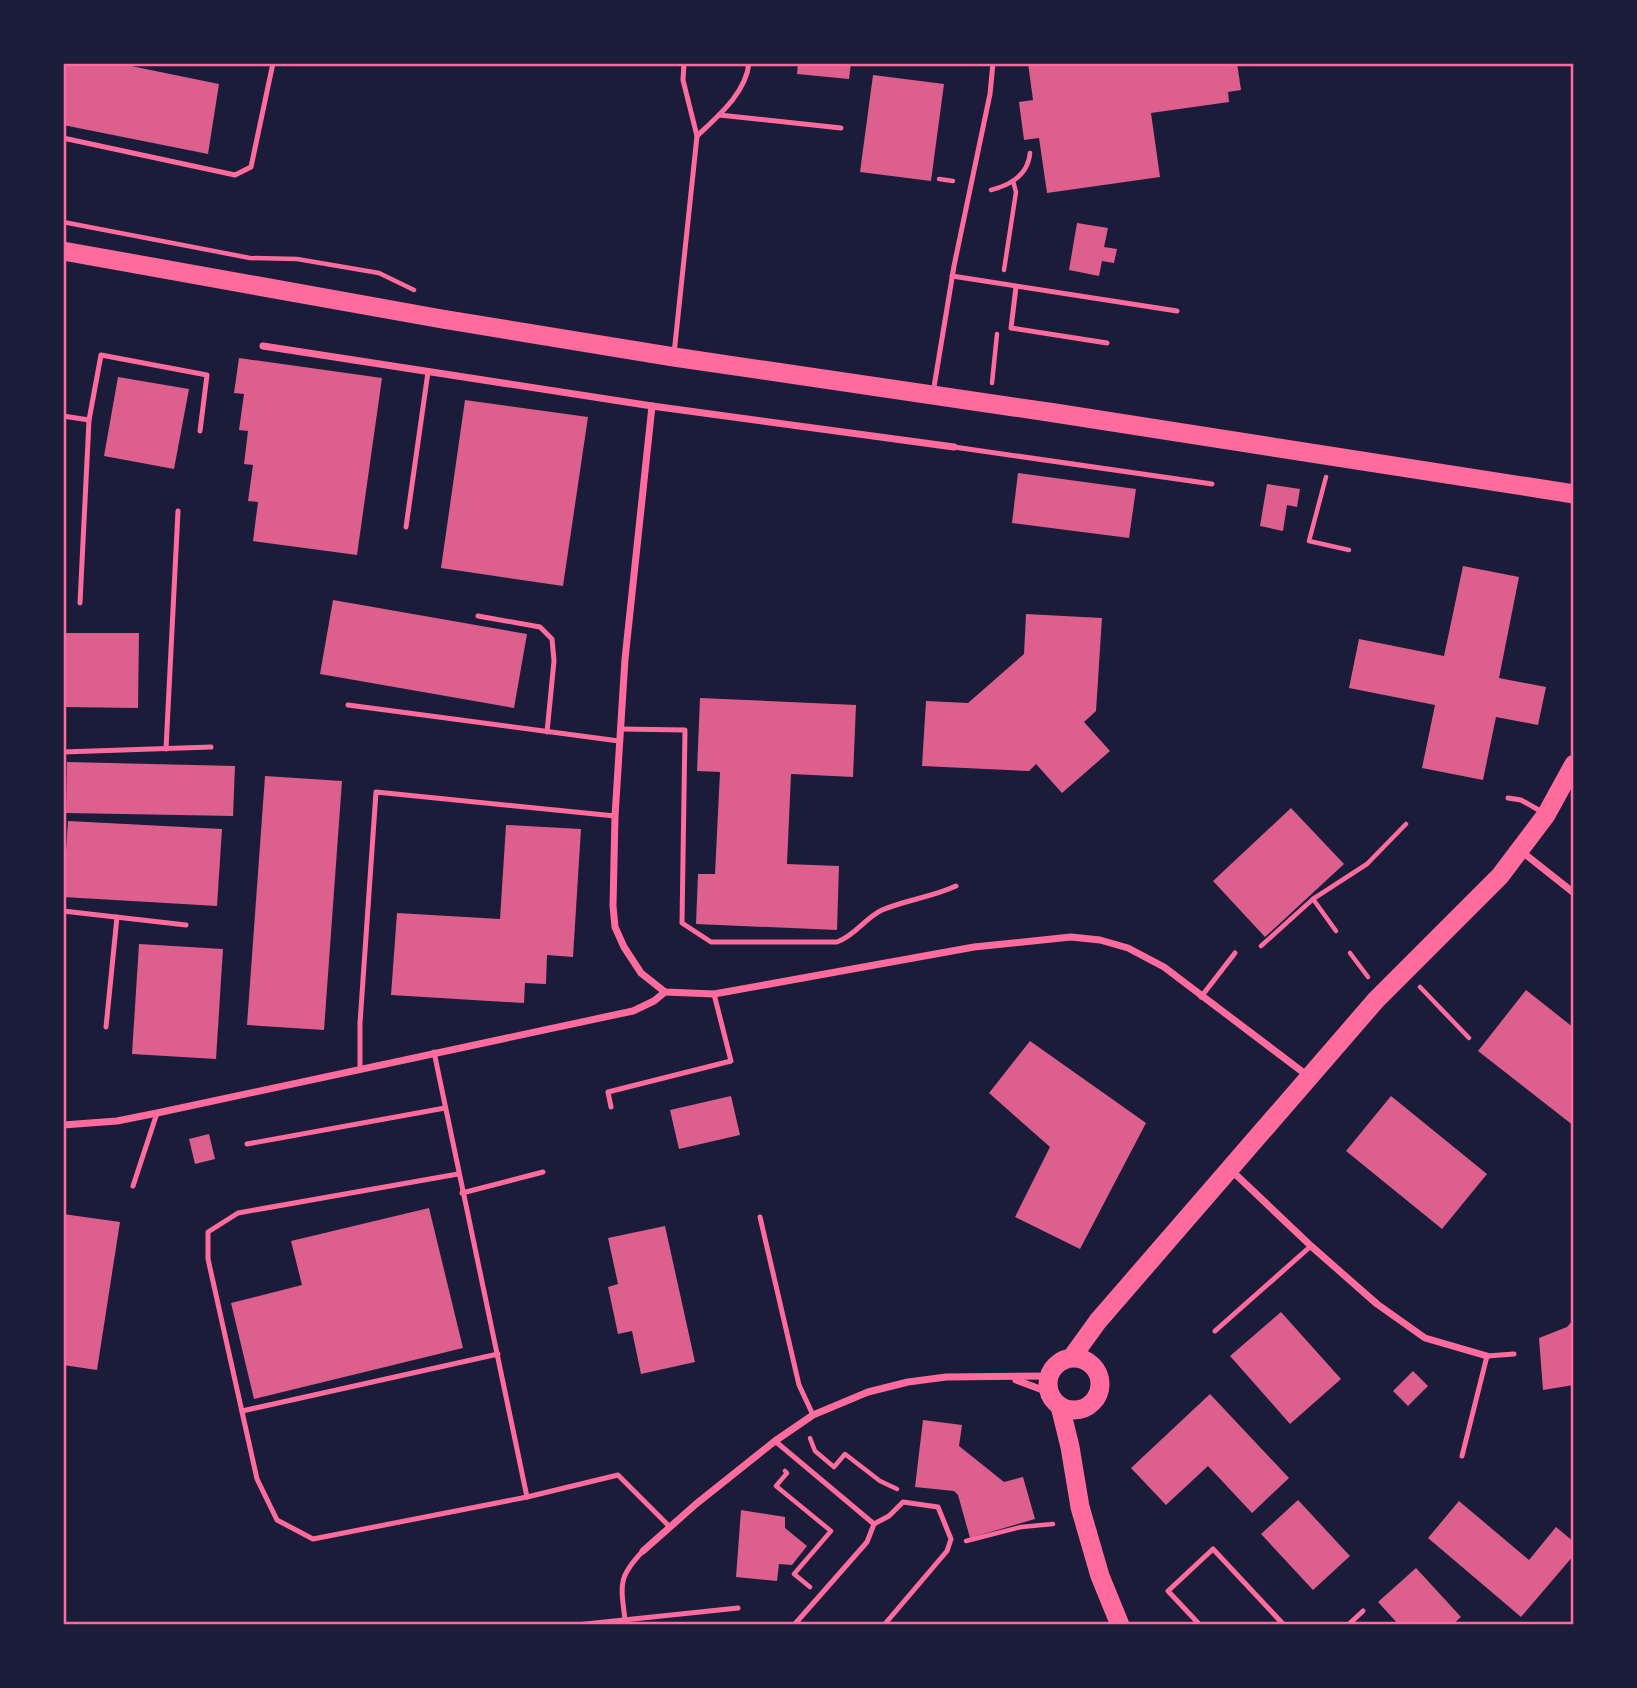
<svg xmlns="http://www.w3.org/2000/svg" width="1637" height="1688" viewBox="0 0 1637 1688" font-family="Barlow,sans-serif">
	<style>
		.building { fill: #dd5f8e }
		.lines { fill: none; stroke-linecap: round; stroke-linejoin: round }
		.path { stroke: #ff6b9d; stroke-width: 4.5 }
		.service { stroke: #ff6b9d; stroke-width: 5 }
		.minor { stroke: #ff6b9d; stroke-width: 7 }
		.trunk { stroke: #ff6b9d; stroke-width: 19 }
		.neatline { fill: none; stroke: #ff6b9d; stroke-width: 2.5 }
	</style>
	<rect width="100%" height="100%" fill="#1b1b3a"/>
	<g class="building">
		<path d="M 63,63 L 125,63 L 126,65 L 219,84 L 208,154 L 63,125 Z"/>
		<path d="M 798,63 L 851,63 L 849,79 L 797,74 Z"/>
		<path d="M 1028,63 L 1237,63 L 1241,90 L 1228,92 L 1229,102 L 1151,113 L 1160,177 L 1047,193 L 1039,138 L 1024,140 L 1019,102 L 1033,100 Z"/>
		<path d="M 873,75 L 944,84 L 931,181 L 860,172 Z"/>
		<path d="M 1077,223 L 1108,228 L 1104,247 L 1117,249 L 1114,263 L 1102,261 L 1099,276 L 1069,270 Z"/>
		<path d="M 239,358 L 382,378 L 357,555 L 253,541 L 258,502 L 248,501 L 253,465 L 244,464 L 248,431 L 239,430 L 244,394 L 234,393 Z"/>
		<path d="M 118,377 L 189,389 L 174,469 L 104,456 Z"/>
		<path d="M 465,400 L 588,417 L 563,586 L 441,568 Z"/>
		<path d="M 1018,473 L 1136,489 L 1129,538 L 1012,523 Z"/>
		<path d="M 1267,484 L 1300,489 L 1297,507 L 1287,505 L 1283,531 L 1260,526 Z"/>
		<path d="M 1463,566 L 1519,577 L 1499,678 L 1546,687 L 1538,725 L 1496,717 L 1483,780 L 1422,768 L 1435,705 L 1349,688 L 1359,639 L 1444,656 Z"/>
		<path d="M 333,600 L 527,634 L 514,708 L 320,674 Z"/>
		<path d="M 1026,614 L 1102,618 L 1096,711 L 1084,722 L 1110,751 L 1062,793 L 1036,764 L 1029,771 L 922,766 L 926,701 L 968,703 L 1024,654 Z"/>
		<path d="M 63,633 L 139,633 L 138,708 L 63,707 Z"/>
		<path d="M 700,698 L 856,705 L 853,777 L 791,774 L 787,864 L 839,866 L 837,930 L 696,924 L 698,874 L 715,874 L 720,772 L 697,771 Z"/>
		<path d="M 67,762 L 235,766 L 233,816 L 66,813 Z"/>
		<path d="M 265,776 L 342,781 L 324,1030 L 247,1025 Z"/>
		<path d="M 1291,808 L 1344,864 L 1265,937 L 1213,881 Z"/>
		<path d="M 68,821 L 222,829 L 217,906 L 63,897 Z"/>
		<path d="M 506,825 L 581,829 L 573,957 L 547,955 L 546,984 L 525,983 L 524,1003 L 391,995 L 397,913 L 500,919 Z"/>
		<path d="M 139,944 L 223,949 L 216,1059 L 132,1054 Z"/>
		<path d="M 1526,990 L 1574,1028 L 1574,1126 L 1478,1051 Z"/>
		<path d="M 1030,1041 L 1146,1123 L 1080,1249 L 1015,1217 L 1050,1147 L 989,1093 Z"/>
		<path d="M 731,1096 L 740,1135 L 679,1149 L 670,1110 Z"/>
		<path d="M 1391,1096 L 1487,1174 L 1442,1229 L 1346,1151 Z"/>
		<path d="M 209,1134 L 215,1159 L 195,1164 L 189,1139 Z"/>
		<path d="M 429,1208 L 463,1348 L 254,1399 L 231,1303 L 302,1285 L 291,1241 Z"/>
		<path d="M 63,1214 L 120,1222 L 97,1370 L 63,1365 Z"/>
		<path d="M 665,1226 L 695,1362 L 641,1374 L 632,1331 L 618,1334 L 608,1287 L 618,1284 L 608,1238 Z"/>
		<path d="M 1281,1312 L 1341,1379 L 1290,1424 L 1230,1356 Z"/>
		<path d="M 1574,1319 L 1574,1385 L 1543,1390 L 1539,1338 L 1567,1327 Z"/>
		<path d="M 1413,1371 L 1428,1386 L 1408,1406 L 1393,1391 Z"/>
		<path d="M 1210,1394 L 1289,1478 L 1252,1513 L 1208,1466 L 1166,1505 L 1131,1468 Z"/>
		<path d="M 923,1420 L 962,1425 L 959,1446 L 1004,1482 L 1023,1477 L 1035,1519 L 970,1538 L 958,1495 L 954,1491 L 915,1487 Z"/>
		<path d="M 1298,1500 L 1350,1556 L 1313,1590 L 1261,1534 Z"/>
		<path d="M 1459,1501 L 1529,1560 L 1556,1527 L 1574,1542 L 1574,1555 L 1521,1617 L 1428,1538 Z"/>
		<path d="M 741,1510 L 785,1517 L 785,1528 L 807,1546 L 792,1565 L 779,1564 L 777,1581 L 736,1577 Z"/>
		<path d="M 1416,1568 L 1461,1617 L 1452,1625 L 1399,1625 L 1378,1602 Z"/>
	</g>
	<g class="lines">
		<g class="path">
			<path d="M 939,179 L 953,181"/>
			<path d="M 991,190 C 1011,185 1028,175 1030,153"/>
			<path d="M 63,222 L 250,258 L 297,259 L 379,273 L 414,290"/>
			<path d="M 1004,270 L 1016,192 L 1013,181"/>
			<path d="M 992,383 L 997,334"/>
			<path d="M 1326,477 L 1309,541 L 1349,550"/>
			<path d="M 1313,899 L 1336,931"/>
			<path d="M 1261,946 L 1313,899 L 1367,864 L 1406,824"/>
			<path d="M 1350,953 L 1368,977"/>
			<path d="M 1420,987 L 1469,1038"/>
			<path d="M 810,1438 L 815,1451 L 834,1467 L 845,1454 L 880,1481 L 897,1489"/>
			<path d="M 785,1471 L 787,1473 L 776,1486 L 831,1531 L 794,1574 L 810,1587"/>
			<path d="M 966,1541 L 1021,1527 L 1053,1524"/>
		</g>
		<g class="service">
			<path d="M 719,115 L 841,128"/>
			<path d="M 697,136 C 718,116 746,93 749,63"/>
			<path d="M 63,138 L 235,175 L 251,167 L 273,63"/>
			<path d="M 952,276 L 1177,311"/>
			<path d="M 1016,287 L 1011,328 L 1107,343"/>
			<path d="M 674,354 L 697,136 L 683,80 L 684,63"/>
			<path d="M 933,393 L 954,266 L 990,94 L 993,63"/>
			<path d="M 63,416 L 89,420"/>
			<path d="M 954,447 L 1212,484"/>
			<path d="M 406,527 L 428,372"/>
			<path d="M 80,603 L 89,420 L 101,355 L 207,375 L 200,431"/>
			<path d="M 478,616 L 540,627 L 552,639 L 554,661 L 547,732"/>
			<path d="M 348,705 L 619,741"/>
			<path d="M 621,729 L 685,730 L 682,923 L 711,942 L 837,942 C 856,935 865,918 882,910 C 906,900 932,897 956,886"/>
			<path d="M 166,749 L 178,511"/>
			<path d="M 63,752 L 211,747"/>
			<path d="M 1508,798 L 1521,800 L 1544,813"/>
			<path d="M 63,911 L 186,925"/>
			<path d="M 1201,997 L 1235,953"/>
			<path d="M 106,1027 L 117,917"/>
			<path d="M 434,1052 L 527,1497"/>
			<path d="M 360,1068 L 360,1023 L 376,792 L 615,816"/>
			<path d="M 611,1107 L 608,1092 L 731,1061 L 714,994"/>
			<path d="M 247,1144 L 445,1108"/>
			<path d="M 458,1174 L 238,1213 L 208,1232 L 208,1259 L 257,1479 L 277,1520 L 313,1539 L 527,1497 L 618,1475 L 670,1527"/>
			<path d="M 133,1186 L 157,1113"/>
			<path d="M 462,1193 L 543,1172"/>
			<path d="M 760,1217 L 799,1385 L 813,1415"/>
			<path d="M 1215,1331 L 1311,1246"/>
			<path d="M 242,1411 L 498,1354"/>
			<path d="M 775,1441 L 874,1524"/>
			<path d="M 1462,1456 L 1487,1356 L 1514,1354"/>
			<path d="M 625,1620 C 621,1585 617,1578 643,1551"/>
			<path d="M 576,1625 L 738,1608"/>
			<path d="M 794,1625 L 867,1542 L 874,1524 L 889,1516 L 903,1502 L 938,1507 L 951,1539 L 947,1551 L 884,1625"/>
			<path d="M 1200,1625 L 1168,1591 L 1213,1549 L 1284,1625"/>
			<path d="M 1348,1625 L 1363,1611"/>
		</g>
		<g class="minor">
			<path d="M 263,346 L 652,406 L 954,447"/>
			<path d="M 652,406 L 625,659 L 615,816 L 613,906 L 615,927 L 624,947 L 641,973 L 665,992 L 714,994 L 974,947 L 1071,937 L 1100,940 L 1128,948 L 1164,967 L 1308,1076"/>
			<path d="M 1521,851 L 1574,893"/>
			<path d="M 63,1125 L 117,1121 L 157,1113 L 633,1011 L 654,1001 L 665,992"/>
			<path d="M 1231,1170 L 1311,1246 L 1377,1304 L 1425,1338 L 1487,1356"/>
			<path d="M 1016,1380 L 1048,1392"/>
			<path d="M 643,1551 L 696,1504 L 775,1441 L 813,1415 L 868,1392 L 908,1382 L 946,1377 L 1048,1376"/>
		</g>
		<g class="trunk">
			<path d="M 63,251 L 442,319 L 674,357 L 1055,413 L 1574,494"/>
			<path d="M 1072,1357 L 1098,1321 L 1376,1000 L 1500,876 L 1546,815 L 1574,764"/>
			<circle cx="1074" cy="1384" r="26"/>
			<path d="M 1060,1406 L 1070,1447 L 1080,1507 L 1100,1576 L 1120,1625"/>
		</g>
	</g>
	<rect width="1637" height="1688" fill="none" stroke="#1b1b3a" stroke-width="130"/>
	<rect x="65" y="65" width="1507" height="1558" class="neatline"/>
</svg>
